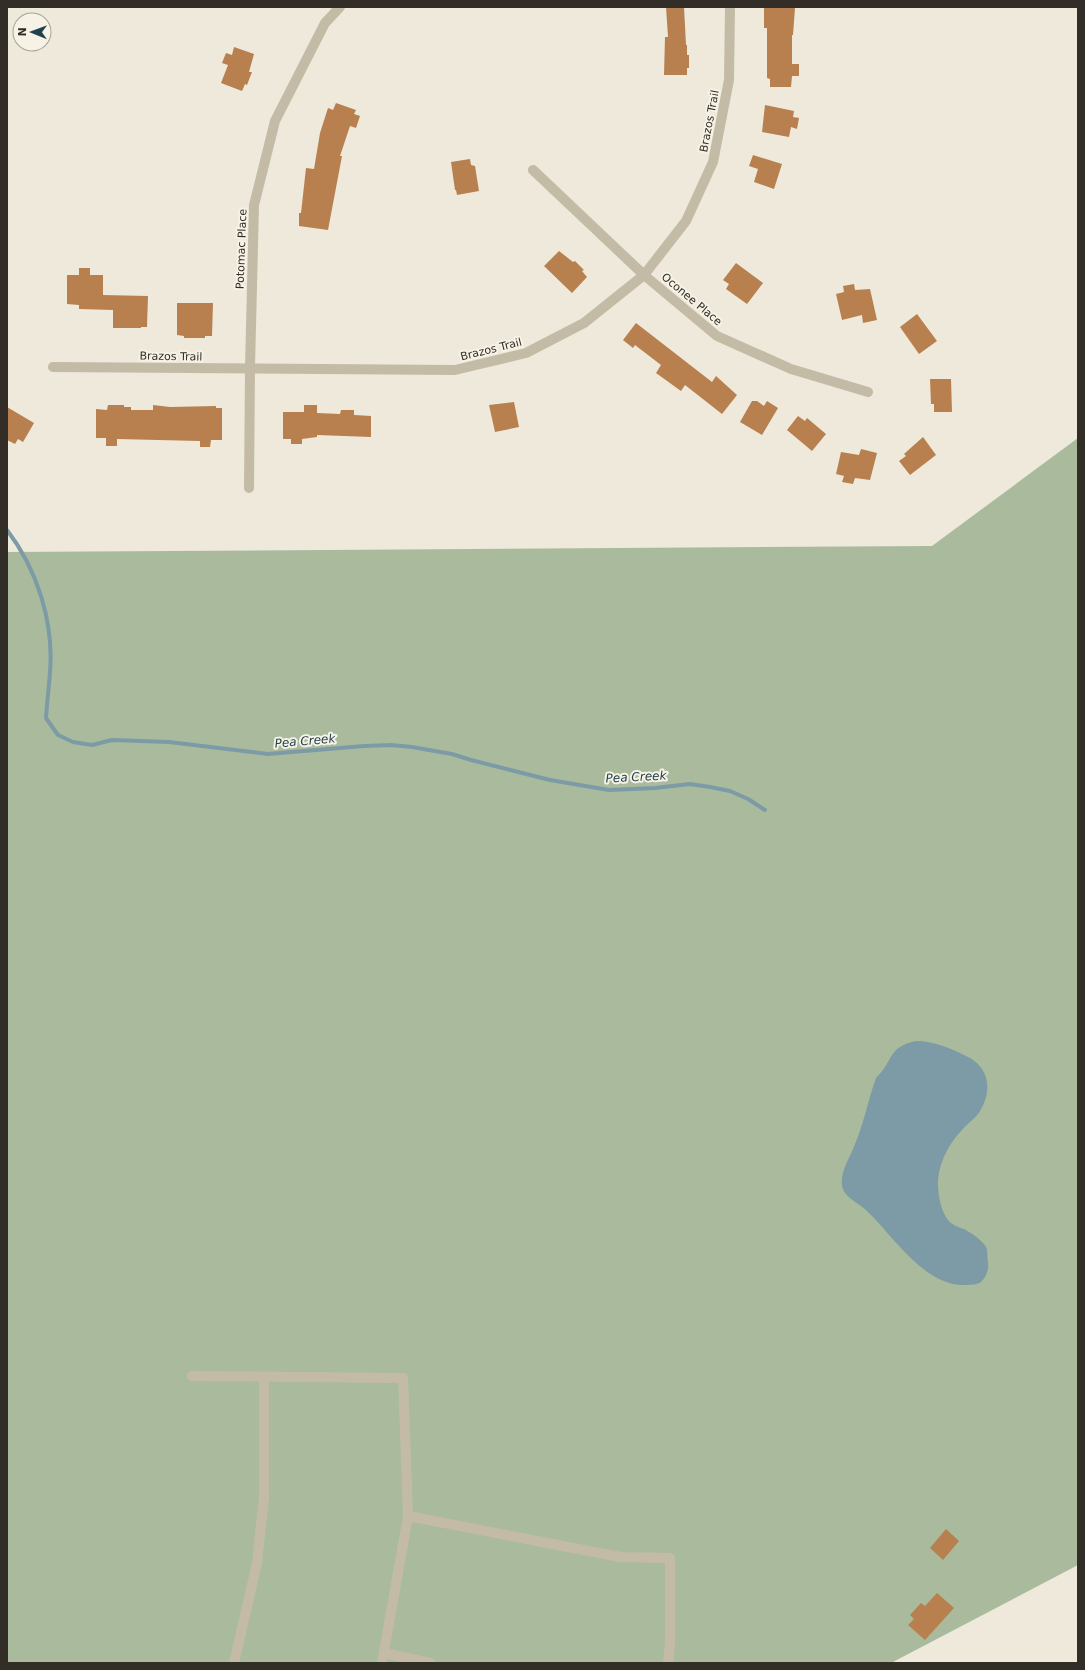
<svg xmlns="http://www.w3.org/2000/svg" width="1085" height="1670" viewBox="0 0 1085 1670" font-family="'DejaVu Sans',sans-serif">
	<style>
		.green { fill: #a9bb9c }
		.water { fill: #7c9ba7 }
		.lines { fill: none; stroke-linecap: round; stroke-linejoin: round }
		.stream { stroke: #7c9ba7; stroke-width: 4 }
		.building { fill: #b7804e }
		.minor { stroke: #c4bba7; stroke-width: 10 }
		.labels { text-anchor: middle; stroke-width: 4; stroke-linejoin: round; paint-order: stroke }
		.street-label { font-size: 11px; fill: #322d27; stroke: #f6f2e5 }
		.water-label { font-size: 12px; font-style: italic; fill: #21414e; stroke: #f6f2e5 }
	</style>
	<rect width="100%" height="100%" fill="#eee9da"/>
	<path class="green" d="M 1078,438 L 1078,1565 L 891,1663 L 7,1663 L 7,552 L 932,546 Z"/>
	<path class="water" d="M 916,1041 C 934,1041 950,1048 966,1056 C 989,1066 993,1090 980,1111 C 977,1117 968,1123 963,1129 C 949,1143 938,1164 938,1184 C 938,1195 941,1211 948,1220 C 952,1225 958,1227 964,1229 C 971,1233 981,1239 986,1247 C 988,1250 987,1257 988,1262 C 989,1269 987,1276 981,1282 C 977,1285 969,1285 963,1285 C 924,1285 893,1236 867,1211 C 859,1203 843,1197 842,1185 C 840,1171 851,1156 855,1144 C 864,1123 868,1100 876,1078 C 894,1061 887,1047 916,1041 Z"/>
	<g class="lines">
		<path class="stream" d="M 7,530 C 37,569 54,622 50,672 C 49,687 47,702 46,718 L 58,735 L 73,742 L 92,745 L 112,740 L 169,742 L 268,754 L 364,746 L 391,745 L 412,747 L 452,754 L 471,760 L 550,780 L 609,790 L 655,788 L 690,784 L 710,787 L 730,791 L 748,799 L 765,810"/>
	</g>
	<g class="building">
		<path d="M 666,7 L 684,7 L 686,45 L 687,45 L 687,55 L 689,55 L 689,68 L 687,68 L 687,75 L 664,75 L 665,37 L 668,37 Z"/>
		<path d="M 764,7 L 795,8 L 793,35 L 792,35 L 792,64 L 799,64 L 799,76 L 792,76 L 791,87 L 770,87 L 770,79 L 767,78 L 767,28 L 764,28 Z"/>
		<path d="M 234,47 L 254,54 L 249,72 L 252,72 L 247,85 L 245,84 L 242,91 L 221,83 L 228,65 L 222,63 L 226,53 L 232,55 Z"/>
		<path d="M 336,103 L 356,110 L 354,114 L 360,116 L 356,128 L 350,126 L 340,156 L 342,156 L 328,230 L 299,226 L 299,213 L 301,213 L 306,168 L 314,169 L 320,133 L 328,108 L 333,110 Z"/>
		<path d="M 765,105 L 794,111 L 793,117 L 799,118 L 797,129 L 791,127 L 789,137 L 762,132 Z"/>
		<path d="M 753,155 L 782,164 L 774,189 L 754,182 L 758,169 L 749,166 Z"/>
		<path d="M 470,159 L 471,165 L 475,166 L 479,191 L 457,195 L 456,190 L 455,190 L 451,162 Z"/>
		<path d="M 559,251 L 573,262 L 575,261 L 584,270 L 582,271 L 587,277 L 572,293 L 544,266 Z"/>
		<path d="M 736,263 L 763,283 L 747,304 L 726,289 L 729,284 L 723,280 Z"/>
		<path d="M 79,268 L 90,268 L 90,275 L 103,275 L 103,295 L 148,296 L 147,327 L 141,327 L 141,328 L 113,328 L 113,310 L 79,309 L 79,305 L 67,304 L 67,275 L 79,275 Z"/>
		<path d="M 854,284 L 855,290 L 870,289 L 877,320 L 863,323 L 862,315 L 842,320 L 836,294 L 844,292 L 843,286 Z"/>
		<path d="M 177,303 L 213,303 L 212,336 L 205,336 L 205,338 L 184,338 L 184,336 L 177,335 Z"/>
		<path d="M 917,314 L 937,341 L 919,354 L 900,327 Z"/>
		<path d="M 636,323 L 712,382 L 716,376 L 737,395 L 722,414 L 685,385 L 681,391 L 656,373 L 661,365 L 635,345 L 633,348 L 623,340 Z"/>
		<path d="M 930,379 L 951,379 L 952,412 L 934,412 L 934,404 L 931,404 Z"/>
		<path d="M 752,401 L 757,401 L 764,406 L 767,401 L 778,408 L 762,435 L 740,422 Z"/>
		<path d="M 514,402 L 519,427 L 495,432 L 489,405 Z"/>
		<path d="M 108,405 L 124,405 L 124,407 L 131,407 L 131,410 L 153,410 L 153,405 L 170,407 L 216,406 L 216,408 L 222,408 L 222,440 L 211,440 L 210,447 L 200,447 L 200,441 L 117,439 L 117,446 L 106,446 L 106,438 L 96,438 L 96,409 L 107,410 Z"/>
		<path d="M 304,405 L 317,405 L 317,413 L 340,414 L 341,410 L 354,410 L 354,415 L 371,416 L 371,437 L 317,435 L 317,437 L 302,439 L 302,444 L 291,444 L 291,439 L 283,439 L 283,412 L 304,412 Z"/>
		<path d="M 7,407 L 34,423 L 23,442 L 18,439 L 15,444 L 7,440 Z"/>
		<path d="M 798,416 L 805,421 L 807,418 L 826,434 L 812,451 L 787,430 Z"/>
		<path d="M 923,437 L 936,455 L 910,475 L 899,461 L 906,456 L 904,454 Z"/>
		<path d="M 861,449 L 877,453 L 870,480 L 855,478 L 853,484 L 842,482 L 844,476 L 836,474 L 841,452 L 859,455 Z"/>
		<path d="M 946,1529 L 959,1541 L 943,1560 L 930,1548 Z"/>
		<path d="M 937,1593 L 954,1608 L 925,1640 L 908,1625 L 914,1619 L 910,1615 L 921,1603 L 925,1606 Z"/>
	</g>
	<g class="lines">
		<g class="minor">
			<path d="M 533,170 L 644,275 L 717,336 L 791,369 L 868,392"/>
			<path d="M 53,367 L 455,370 L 526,353 L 584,323 L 644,275 L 686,221 L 713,162 L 729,80 L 730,7"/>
			<path d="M 249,488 L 250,368 L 254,205 L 275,121 L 325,23 L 340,7"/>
			<path d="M 192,1376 L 403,1378 L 408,1516 L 382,1663"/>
			<path d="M 408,1516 L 620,1557 L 670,1558 L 670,1644 L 668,1663"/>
			<path d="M 384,1653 L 430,1663"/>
			<path d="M 234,1663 L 257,1563 L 264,1497 L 264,1378"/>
		</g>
	</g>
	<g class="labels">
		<g class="street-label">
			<text transform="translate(709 121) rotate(-79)" y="4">Brazos Trail</text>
			<text transform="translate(241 249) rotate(-88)" y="4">Potomac Place</text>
			<text transform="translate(692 299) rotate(40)" y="4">Oconee Place</text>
			<text transform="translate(491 349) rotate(-14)" y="4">Brazos Trail</text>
			<text transform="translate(171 356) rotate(1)" y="4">Brazos Trail</text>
		</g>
		<g class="water-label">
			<text transform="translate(305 741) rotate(-5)" y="4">Pea Creek</text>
			<text transform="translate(636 777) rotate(-3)" y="4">Pea Creek</text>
		</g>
	</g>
	<rect width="1085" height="1670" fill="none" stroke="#322d27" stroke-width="16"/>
	<g transform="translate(32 32) rotate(271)"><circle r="19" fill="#f6f2e5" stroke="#a8a399"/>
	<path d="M0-3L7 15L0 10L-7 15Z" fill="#21414e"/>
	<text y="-6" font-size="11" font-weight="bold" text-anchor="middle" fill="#322d27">N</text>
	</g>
</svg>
